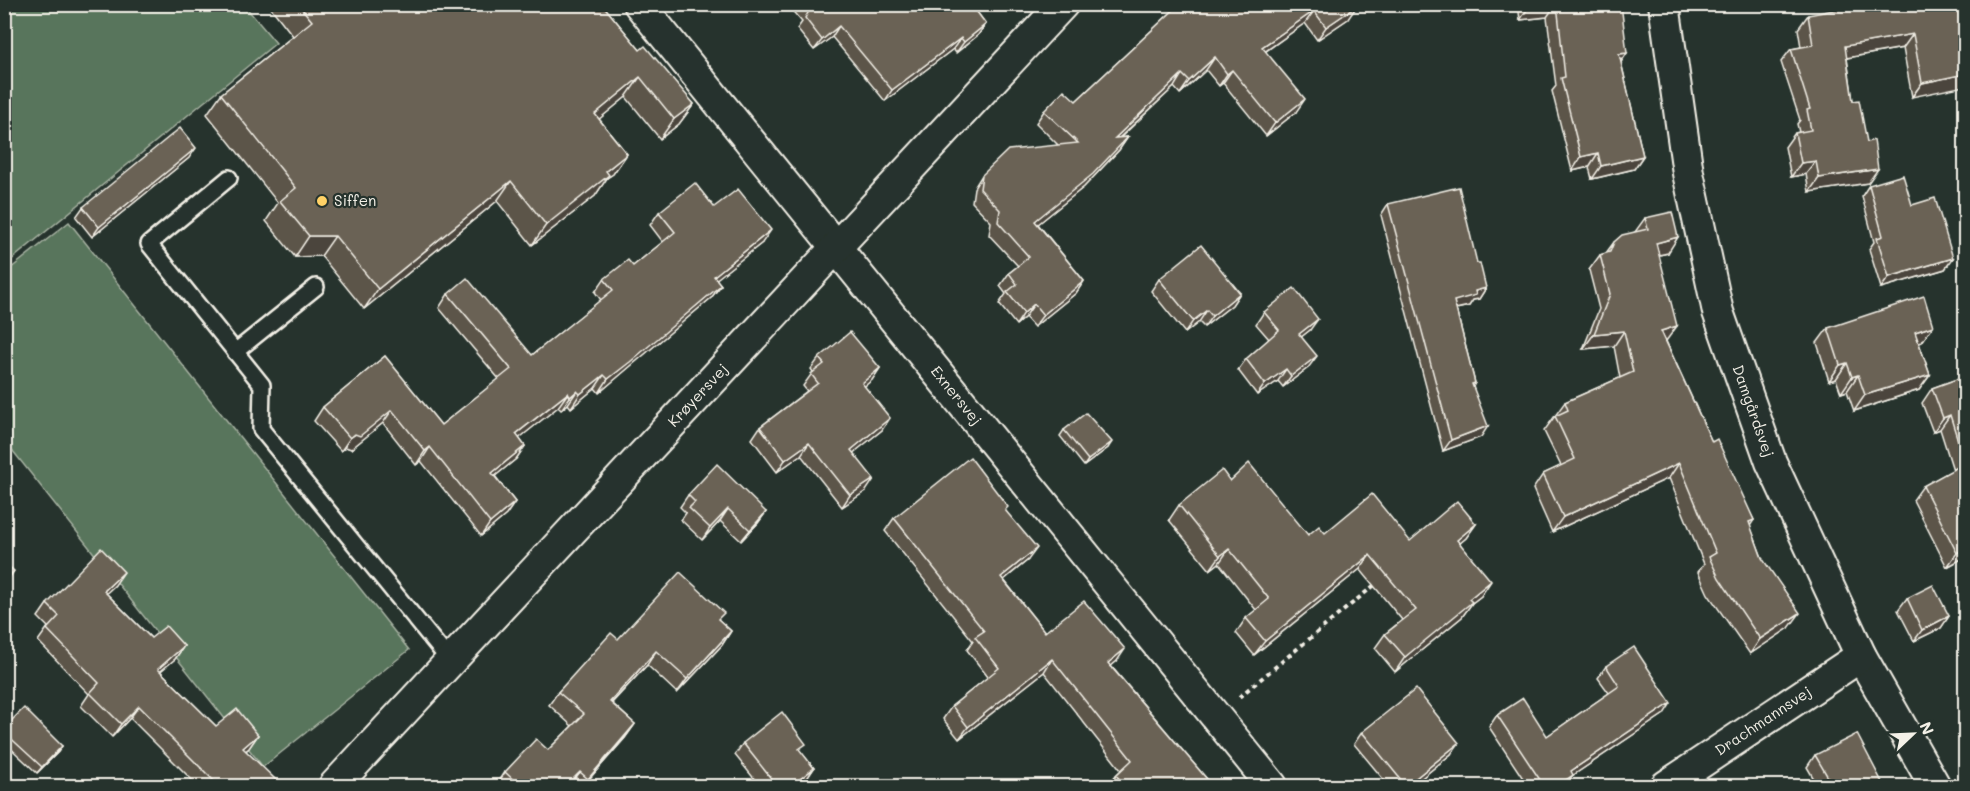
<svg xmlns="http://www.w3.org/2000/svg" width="1970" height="791" viewBox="0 0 1970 791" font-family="Mali,sans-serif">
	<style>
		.green { fill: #59745b; stroke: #a6b2a2; stroke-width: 1.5 }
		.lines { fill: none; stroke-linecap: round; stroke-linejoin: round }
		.lane-casing { stroke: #f4f1e8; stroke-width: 20 }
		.street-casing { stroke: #f4f1e8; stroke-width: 34 }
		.path { stroke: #f4f1e8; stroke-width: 4; stroke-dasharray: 4.5 4.5; stroke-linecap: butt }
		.lane { stroke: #26332d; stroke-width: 15 }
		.street { stroke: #26332d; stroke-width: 30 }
		.wall { fill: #5c5449; stroke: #f4f1e8; stroke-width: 1.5 }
		.shaded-wall { fill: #4b453c; stroke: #f4f1e8; stroke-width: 1.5 }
		.building { fill: #6b6255; stroke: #f4f1e8; stroke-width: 1.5 }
		.poi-dot { fill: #ffd166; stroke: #26332d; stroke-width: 2 }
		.labels { text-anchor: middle; stroke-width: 4.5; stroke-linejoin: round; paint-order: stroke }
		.poi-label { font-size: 15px; fill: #f4f1e8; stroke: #26332d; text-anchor: start }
		.street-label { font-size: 15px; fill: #f4f1e8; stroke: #26332d }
	</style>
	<rect width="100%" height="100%" fill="#26332d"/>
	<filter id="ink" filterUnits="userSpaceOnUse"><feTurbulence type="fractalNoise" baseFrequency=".0167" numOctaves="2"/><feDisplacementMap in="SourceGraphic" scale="12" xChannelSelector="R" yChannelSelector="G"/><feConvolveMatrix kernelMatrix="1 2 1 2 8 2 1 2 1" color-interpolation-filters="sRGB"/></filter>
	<g filter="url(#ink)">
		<g class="green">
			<path d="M 5,4 L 244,5 L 276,43 L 5,265 Z"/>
			<path d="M 69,222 L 409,650 L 263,767 L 5,441 L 5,273 Z"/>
		</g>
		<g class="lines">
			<g class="lane-casing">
				<g id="lane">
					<path d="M 229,178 L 149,244 L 262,385 L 261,429 L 450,661"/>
					<path d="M 235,352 L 316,287"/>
				</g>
			</g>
			<g class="street-casing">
				<g id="street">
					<path id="s1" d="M 639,4 L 1272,786"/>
					<path id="s2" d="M 1664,4 L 1688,173 L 1718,312 L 1771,462 L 1861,656 L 1935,786"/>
					<path id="s3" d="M 334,786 L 1063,4"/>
					<path id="s4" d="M 1666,786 L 1861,656"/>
				</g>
			</g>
			<path class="path" d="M 1239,697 L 1377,583"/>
			<use href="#lane" class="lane"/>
			<use href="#street" class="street"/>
		</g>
		<g class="wall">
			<path d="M 268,4 L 602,4 L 640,50 L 694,104 L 679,124 L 660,139 L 626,97 L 599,119 L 627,154 L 613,174 L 607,178 L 595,196 L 532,245 L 497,201 L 364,309 L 321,256 L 295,257 L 266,221 L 278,203 L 207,114 L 221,94 L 293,36 Z"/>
			<path d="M 791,4 L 971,4 L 986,24 L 978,35 L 956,53 L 953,49 L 885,101 L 832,37 L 814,50 L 797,29 L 802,22 L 789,7 Z"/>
			<path d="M 1180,4 L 1355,4 L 1348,19 L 1317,40 L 1305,23 L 1265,52 L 1296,112 L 1266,136 L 1223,83 L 1219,86 L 1206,70 L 1180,94 L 1174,87 L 1120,138 L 1128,137 L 1119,150 L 1084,187 L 1038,224 L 1084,281 L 1076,293 L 1034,327 L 1025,317 L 1016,325 L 999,304 L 1006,294 L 1000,286 L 1009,273 L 1018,266 L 989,235 L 991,222 L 972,202 L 974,188 L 982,175 L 1058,145 L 1036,123 L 1044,111 L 1076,101 Z"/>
			<path d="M 1518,4 L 1621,4 L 1621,62 L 1643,156 L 1634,169 L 1592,179 L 1589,167 L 1572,171 L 1552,91 L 1556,86 L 1547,17 L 1520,20 Z"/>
			<path d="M 1808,15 L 1961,25 L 1965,24 L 1912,97 L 1903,48 L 1847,58 L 1853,101 L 1868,183 L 1809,192 L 1806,174 L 1791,177 L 1785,147 L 1795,133 L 1799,132 L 1797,124 L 1800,120 L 1781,62 L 1791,49 L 1801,47 L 1798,29 Z"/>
			<path d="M 189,158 L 92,237 L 76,217 L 83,207 Z"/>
			<path d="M 1869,185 L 1912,205 L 1953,258 L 1945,269 L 1881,288 L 1869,249 L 1874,242 L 1862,196 Z"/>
			<path d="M 1388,204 L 1477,263 L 1486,288 L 1479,299 L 1473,300 L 1469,306 L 1456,309 L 1475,383 L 1473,387 L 1481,437 L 1443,451 L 1381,215 Z"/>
			<path d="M 714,207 L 762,243 L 716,279 L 721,285 L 711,298 L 620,375 L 599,393 L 595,388 L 571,408 L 568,404 L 561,410 L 558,407 L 519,438 L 525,446 L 516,459 L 495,476 L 515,502 L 506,515 L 481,536 L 421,461 L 416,465 L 383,423 L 351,449 L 346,447 L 341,451 L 314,421 L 323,407 L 385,356 L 441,425 L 499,379 L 439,308 L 448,294 L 532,355 L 601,300 L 595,292 L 604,279 L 633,266 L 663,242 L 650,225 L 659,212 Z"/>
			<path d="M 1645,218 L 1668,253 L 1659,255 L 1666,341 L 1712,442 L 1754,520 L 1750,526 L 1789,628 L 1750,654 L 1708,594 L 1698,572 L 1704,564 L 1669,478 L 1552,532 L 1533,489 L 1543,474 L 1561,466 L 1544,431 L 1565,402 L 1620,378 L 1614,346 L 1583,349 L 1599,309 L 1589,270 L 1600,255 L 1606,253 L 1614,242 L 1635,232 Z"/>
			<path d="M 1159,279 L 1240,293 L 1232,305 L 1204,327 L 1199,322 L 1185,333 L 1151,291 Z"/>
			<path d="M 1264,312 L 1310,330 L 1301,337 L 1308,368 L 1283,387 L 1278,381 L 1257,395 L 1238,370 L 1246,359 L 1269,339 L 1256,324 Z"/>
			<path d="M 1828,328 L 1922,342 L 1919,343 L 1930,375 L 1919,390 L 1854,411 L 1847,391 L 1841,393 L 1836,379 L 1829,381 L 1817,343 Z"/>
			<path d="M 819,358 L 880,368 L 872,380 L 864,386 L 882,430 L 853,453 L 866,491 L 842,507 L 801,455 L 777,472 L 752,439 L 760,427 L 807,391 L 803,386 L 813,372 L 811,369 Z"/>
			<path d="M 1965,376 L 1965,557 L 1947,567 L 1913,500 L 1923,486 L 1953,470 L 1940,429 L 1933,432 L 1922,403 L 1932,388 Z"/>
			<path d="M 1064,430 L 1108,448 L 1084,466 L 1060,436 Z"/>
			<path d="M 1230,481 L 1308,535 L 1325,533 L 1410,541 L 1476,524 L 1466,538 L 1460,543 L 1481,596 L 1472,603 L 1462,617 L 1395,672 L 1375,648 L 1385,634 L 1402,620 L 1360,569 L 1254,655 L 1236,633 L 1246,618 L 1256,610 L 1219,563 L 1210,570 L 1169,520 L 1179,505 Z"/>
			<path d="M 688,495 L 766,512 L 758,523 L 741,541 L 720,521 L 702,540 L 681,520 L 686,513 L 680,507 Z"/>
			<path d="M 1006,511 L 1028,560 L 1004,580 L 1045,632 L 1117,661 L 1111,666 L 1212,785 L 1219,786 L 1107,786 L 1116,775 L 1121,770 L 1044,672 L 959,739 L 943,719 L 952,706 L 988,677 L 967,650 L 973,641 L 885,531 L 894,518 Z"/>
			<path d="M 115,585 L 106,593 L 151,638 L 184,646 L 175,659 L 160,671 L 216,726 L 258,735 L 249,748 L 246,751 L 271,786 L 198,786 L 130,718 L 112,737 L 81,706 L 89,694 L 38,641 L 48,627 L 38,617 L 47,604 Z"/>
			<path d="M 1907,598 L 1949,616 L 1941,628 L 1914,641 L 1898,610 Z"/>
			<path d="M 719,620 L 731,631 L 722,645 L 677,693 L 647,665 L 612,703 L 635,724 L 625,738 L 583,786 L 571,786 L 570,785 L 569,786 L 496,786 L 505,772 L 548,750 L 572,726 L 549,705 L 558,692 L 618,639 Z"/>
			<path d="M 1606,666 L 1664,714 L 1572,776 L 1565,786 L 1528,786 L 1489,727 L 1497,715 L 1547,736 L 1609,693 L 1598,678 Z"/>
			<path d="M 4,728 L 62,746 L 58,752 L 37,773 L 4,742 Z"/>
			<path d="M 1362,732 L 1451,754 L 1412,786 L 1389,786 L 1354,744 Z"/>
			<path d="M 743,743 L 801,752 L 814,768 L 806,780 L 797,786 L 760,786 L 735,755 Z"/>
			<path d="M 1815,755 L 1884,786 L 1818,786 L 1807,767 Z"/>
		</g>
		<g class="shaded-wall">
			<path d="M 1551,4 L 1556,4 L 1547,17 L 1520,20 L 1529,7 Z"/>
			<path d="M 1357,6 L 1348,19 L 1317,40 L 1326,27 Z"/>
			<path d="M 1314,11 L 1305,23 L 1253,60 L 1262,47 Z"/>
			<path d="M 986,24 L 978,35 L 956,53 L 964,42 Z"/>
			<path d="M 839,26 L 832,37 L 814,50 L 822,40 Z"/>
			<path d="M 1913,34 L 1903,48 L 1835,60 L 1845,46 Z"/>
			<path d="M 961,38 L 953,49 L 885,101 L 892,90 Z"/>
			<path d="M 1627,53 L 1618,67 L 1619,54 Z"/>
			<path d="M 1215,57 L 1206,70 L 1180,94 L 1189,81 Z"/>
			<path d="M 1232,70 L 1223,83 L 1219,86 L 1227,74 Z"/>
			<path d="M 1182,74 L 1174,87 L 1106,150 L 1115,138 Z"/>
			<path d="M 1965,74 L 1965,86 L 1912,97 L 1922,83 Z"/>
			<path d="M 640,77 L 626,97 L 581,134 L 595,114 Z"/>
			<path d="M 1305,99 L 1296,112 L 1266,136 L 1275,123 Z"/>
			<path d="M 694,104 L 679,124 L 660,139 L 674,119 Z"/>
			<path d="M 1128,137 L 1119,150 L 1084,187 L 1027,233 L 1035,221 Z"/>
			<path d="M 196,148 L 189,158 L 92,237 L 99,227 Z"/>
			<path d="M 1598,153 L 1589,167 L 1572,171 L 1581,157 Z"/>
			<path d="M 627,154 L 613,174 L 607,178 L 595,196 L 532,245 L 546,225 L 606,171 Z"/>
			<path d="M 1643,156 L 1634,169 L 1592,179 L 1601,166 Z"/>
			<path d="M 1816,161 L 1806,174 L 1791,177 L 1801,163 Z"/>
			<path d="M 1878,169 L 1868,183 L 1809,192 L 1819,178 Z"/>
			<path d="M 511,181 L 497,201 L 364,309 L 378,289 Z"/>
			<path d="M 771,230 L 762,243 L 704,289 L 714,276 Z"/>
			<path d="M 309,236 L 335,236 L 321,256 L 295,257 Z"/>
			<path d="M 1678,237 L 1668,253 L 1645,258 L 1656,243 Z"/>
			<path d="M 1953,258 L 1945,269 L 1881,288 L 1889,277 Z"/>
			<path d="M 1084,281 L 1076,293 L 1034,327 L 1043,315 Z"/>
			<path d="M 721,285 L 711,298 L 599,393 L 608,379 Z"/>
			<path d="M 1486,288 L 1479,299 L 1473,300 L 1469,306 L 1446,311 L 1454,301 L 1475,291 Z"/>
			<path d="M 1240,293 L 1232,305 L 1204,327 L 1212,316 Z"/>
			<path d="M 1034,304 L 1025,317 L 1016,325 L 1024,313 Z"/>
			<path d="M 1207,310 L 1199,322 L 1185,333 L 1193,321 Z"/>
			<path d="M 1318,319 L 1310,330 L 1291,345 L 1299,334 Z"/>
			<path d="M 1677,326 L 1666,341 L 1661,331 Z"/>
			<path d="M 1933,326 L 1922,342 L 1904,348 L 1915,332 Z"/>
			<path d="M 1624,331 L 1614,346 L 1583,349 L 1594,334 Z"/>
			<path d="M 1317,356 L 1308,368 L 1283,387 L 1291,376 Z"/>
			<path d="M 1847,363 L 1836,379 L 1829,381 L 1840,365 Z"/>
			<path d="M 880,368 L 872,380 L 854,395 L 862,383 Z"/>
			<path d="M 1286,369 L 1278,381 L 1257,395 L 1265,384 Z"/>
			<path d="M 604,375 L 595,388 L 571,408 L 580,394 Z"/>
			<path d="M 1858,375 L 1847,391 L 1841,393 L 1852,377 Z"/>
			<path d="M 1930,375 L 1919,390 L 1854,411 L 1865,395 Z"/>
			<path d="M 577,391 L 568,404 L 561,410 L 570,397 Z"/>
			<path d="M 568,393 L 558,407 L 507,448 L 516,434 Z"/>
			<path d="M 392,410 L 383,423 L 351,449 L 346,447 L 341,451 L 350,438 Z"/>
			<path d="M 1950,415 L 1940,429 L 1933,432 L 1943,418 Z"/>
			<path d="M 890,418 L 882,430 L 842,462 L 851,450 Z"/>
			<path d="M 1488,426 L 1481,437 L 1443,451 L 1451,440 Z"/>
			<path d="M 1112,442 L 1108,448 L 1084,466 L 1088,460 Z"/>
			<path d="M 809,443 L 801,455 L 777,472 L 785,460 Z"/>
			<path d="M 525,446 L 516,459 L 483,486 L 492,473 Z"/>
			<path d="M 430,447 L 421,461 L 416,465 L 425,451 Z"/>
			<path d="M 1679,463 L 1669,478 L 1552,532 L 1563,517 Z"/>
			<path d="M 874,479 L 866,491 L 842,507 L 850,495 Z"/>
			<path d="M 515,502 L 506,515 L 481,536 L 490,523 Z"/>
			<path d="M 728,509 L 720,521 L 702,540 L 710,528 Z"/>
			<path d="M 766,512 L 758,523 L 741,541 L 750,530 Z"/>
			<path d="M 1476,524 L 1466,538 L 1446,555 L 1457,540 Z"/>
			<path d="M 1037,548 L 1028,560 L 992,589 L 1001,577 Z"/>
			<path d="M 1965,548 L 1965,557 L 1947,567 L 1957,553 Z"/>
			<path d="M 1229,549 L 1219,563 L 1210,570 L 1220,556 Z"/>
			<path d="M 1370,555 L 1360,569 L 1254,655 L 1265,641 Z"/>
			<path d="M 14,571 L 6,583 L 4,584 L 4,581 Z"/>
			<path d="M 124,572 L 115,585 L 95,604 L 104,591 Z"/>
			<path d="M 1491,581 L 1481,596 L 1472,603 L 1462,617 L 1395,672 L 1405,657 L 1469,599 Z"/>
			<path d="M 1800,613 L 1789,628 L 1750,654 L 1760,639 Z"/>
			<path d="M 1949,616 L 1941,628 L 1914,641 L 1922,630 Z"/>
			<path d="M 731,631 L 722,645 L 677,693 L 687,679 Z"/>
			<path d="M 184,646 L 175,659 L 149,681 L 158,669 Z"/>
			<path d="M 1125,649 L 1117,661 L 1100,675 L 1108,663 Z"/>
			<path d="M 656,651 L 647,665 L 600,715 L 610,702 Z"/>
			<path d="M 1052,659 L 1044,672 L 959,739 L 968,727 Z"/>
			<path d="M 1671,703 L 1664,714 L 1572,776 L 1565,786 L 1557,786 L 1571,771 Z"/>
			<path d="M 139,706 L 130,718 L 112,737 L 121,724 Z"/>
			<path d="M 635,724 L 625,738 L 583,786 L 582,786 L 588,779 Z"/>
			<path d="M 258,735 L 249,748 L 234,760 L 243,748 Z"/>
			<path d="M 1459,743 L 1451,754 L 1412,786 L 1406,786 Z"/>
			<path d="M 62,746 L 58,752 L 37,773 L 42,767 Z"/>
			<path d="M 814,768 L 806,780 L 797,786 L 791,786 Z"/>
			<path d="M 580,772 L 570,785 L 569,786 L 566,786 Z"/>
		</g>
		<g class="building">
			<path d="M 298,4 L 602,4 L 640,50 L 645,46 L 694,104 L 674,119 L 640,77 L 595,114 L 627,154 L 606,171 L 609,175 L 546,225 L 511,181 L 378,289 L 335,236 L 309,236 L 280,201 L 296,188 L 221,94 L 312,21 Z"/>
			<path d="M 804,4 L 971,4 L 986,24 L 964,42 L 961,38 L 892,90 L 839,26 L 822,40 L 805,18 L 809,11 Z"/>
			<path d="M 1180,4 L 1355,4 L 1357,6 L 1326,27 L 1314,11 L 1262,47 L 1305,99 L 1275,123 L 1232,70 L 1227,74 L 1215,57 L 1189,81 L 1182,74 L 1115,138 L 1128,137 L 1093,174 L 1035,221 L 1084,281 L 1043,315 L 1034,304 L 1024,313 L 1007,292 L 1017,284 L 1009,273 L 1029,257 L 998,222 L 1000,210 L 980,189 L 982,175 L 1008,150 L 1078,143 L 1044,111 L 1064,90 L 1076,101 Z"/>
			<path d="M 1529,4 L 1551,4 L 1529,7 Z"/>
			<path d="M 1557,4 L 1621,4 L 1627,53 L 1619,54 L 1643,156 L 1601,166 L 1598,153 L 1581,157 L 1561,78 L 1565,77 Z"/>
			<path d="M 1864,4 L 1957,4 L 1961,25 L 1965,24 L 1965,74 L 1922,83 L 1913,34 L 1845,46 L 1853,101 L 1859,100 L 1867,142 L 1874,140 L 1878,169 L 1819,178 L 1816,161 L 1801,163 L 1795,133 L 1811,130 L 1807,110 L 1810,109 L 1791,49 L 1813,45 L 1808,15 Z"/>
			<path d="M 180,128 L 196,148 L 99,227 L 83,207 Z"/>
			<path d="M 1903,175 L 1912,205 L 1935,198 L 1953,258 L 1889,277 L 1877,238 L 1883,236 L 1869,185 Z"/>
			<path d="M 695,183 L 714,207 L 738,189 L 771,230 L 714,276 L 721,285 L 630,362 L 608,379 L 604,375 L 580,394 L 577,391 L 570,397 L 568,393 L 516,434 L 525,446 L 492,473 L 515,502 L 490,523 L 430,447 L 425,451 L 392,410 L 360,436 L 355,434 L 350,438 L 323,407 L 385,356 L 441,425 L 511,369 L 448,294 L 467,278 L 532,355 L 613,290 L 604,279 L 628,260 L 633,266 L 675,232 L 659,212 Z"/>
			<path d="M 1459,187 L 1477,263 L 1480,263 L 1486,288 L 1475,291 L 1476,295 L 1454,301 L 1475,383 L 1472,384 L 1488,426 L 1451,440 L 1388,204 Z"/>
			<path d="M 1672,212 L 1678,237 L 1656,243 L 1677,326 L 1661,331 L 1712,442 L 1717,439 L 1754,520 L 1749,522 L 1762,558 L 1800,613 L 1760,639 L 1719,578 L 1709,557 L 1716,553 L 1679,463 L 1563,517 L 1543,474 L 1575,459 L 1555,416 L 1568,410 L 1565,402 L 1633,372 L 1624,331 L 1594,334 L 1610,294 L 1600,255 L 1610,252 L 1614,242 L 1622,235 L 1648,229 L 1645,218 Z"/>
			<path d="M 1201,245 L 1240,293 L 1212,316 L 1207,310 L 1193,321 L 1159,279 Z"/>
			<path d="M 1294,288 L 1318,319 L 1299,334 L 1317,356 L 1291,376 L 1286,369 L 1265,384 L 1246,359 L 1279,330 L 1264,312 Z"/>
			<path d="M 1924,296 L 1933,326 L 1915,332 L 1930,375 L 1865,395 L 1858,375 L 1852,377 L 1847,363 L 1840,365 L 1828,328 Z"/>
			<path d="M 850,332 L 880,368 L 862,383 L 890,418 L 851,450 L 874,479 L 850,495 L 809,443 L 785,460 L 760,427 L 818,383 L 811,374 L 824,364 L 819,358 Z"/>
			<path d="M 1965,376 L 1965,548 L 1957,553 L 1923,486 L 1965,463 L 1950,415 L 1943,418 L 1932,388 Z"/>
			<path d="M 1086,413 L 1112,442 L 1088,460 L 1064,430 Z"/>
			<path d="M 970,457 L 1008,507 L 1005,510 L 1037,548 L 1001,577 L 1045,632 L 1084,601 L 1125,649 L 1108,663 L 1212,785 L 1216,782 L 1219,786 L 1125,786 L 1116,775 L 1132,760 L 1052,659 L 968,727 L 952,706 L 999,668 L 975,637 L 984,631 L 894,518 Z"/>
			<path d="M 1249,463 L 1308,535 L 1319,526 L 1325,533 L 1372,494 L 1410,541 L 1457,501 L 1476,524 L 1457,540 L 1491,581 L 1469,599 L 1472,602 L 1405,657 L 1385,634 L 1416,610 L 1370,555 L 1265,641 L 1246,618 L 1269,599 L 1229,549 L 1220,556 L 1179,505 L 1222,470 L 1230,481 Z"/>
			<path d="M 717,464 L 766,512 L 750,530 L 728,509 L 710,528 L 689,508 L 695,502 L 688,495 Z"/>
			<path d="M 101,548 L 124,572 L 104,591 L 151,638 L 166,626 L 184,646 L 158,669 L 216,726 L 237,709 L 258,735 L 243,748 L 276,780 L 269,786 L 219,786 L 139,706 L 121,724 L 90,693 L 99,683 L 47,629 L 59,616 L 47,604 Z"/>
			<path d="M 4,562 L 14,571 L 4,581 Z"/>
			<path d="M 680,572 L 724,613 L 718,619 L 731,631 L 687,679 L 656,651 L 610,702 L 635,724 L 588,779 L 580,772 L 566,786 L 520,786 L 505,772 L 536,739 L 548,750 L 584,714 L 558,692 L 611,633 L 618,639 Z"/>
			<path d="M 1933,585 L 1949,616 L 1922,630 L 1907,598 Z"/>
			<path d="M 1634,647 L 1671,703 L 1571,771 L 1573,775 L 1557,786 L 1544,786 L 1497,715 L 1523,698 L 1547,736 L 1619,686 L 1606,666 Z"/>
			<path d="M 1416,689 L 1459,743 L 1406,786 L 1362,732 Z"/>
			<path d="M 24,708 L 62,746 L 42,767 L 4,732 L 4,728 Z"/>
			<path d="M 782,712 L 806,744 L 799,749 L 814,768 L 791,786 L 777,786 L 743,743 Z"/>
			<path d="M 1857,734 L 1884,786 L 1833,786 L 1815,755 Z"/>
		</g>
	</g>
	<circle class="poi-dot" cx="322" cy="201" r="6"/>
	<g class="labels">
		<g class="poi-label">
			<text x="334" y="206">Siffen</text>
		</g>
		<g class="street-label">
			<text dy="5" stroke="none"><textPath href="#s3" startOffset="534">Krøyersvej</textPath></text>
			<text dy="5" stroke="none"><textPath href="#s1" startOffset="504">Exnersvej</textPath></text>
			<text dy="5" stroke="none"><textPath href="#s2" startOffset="418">Damgårdsvej</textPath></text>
			<text dy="5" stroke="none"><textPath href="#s4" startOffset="117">Drachmannsvej</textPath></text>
		</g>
	</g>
	<rect width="1970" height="791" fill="none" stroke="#26332d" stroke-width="24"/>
	<rect x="12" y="12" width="1946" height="767" fill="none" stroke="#f4f1e8" stroke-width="2" filter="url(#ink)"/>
	<g transform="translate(1913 734) rotate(67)" stroke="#26332d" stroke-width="4.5" paint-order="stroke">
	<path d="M0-4.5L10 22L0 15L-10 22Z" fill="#f4f1e8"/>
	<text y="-9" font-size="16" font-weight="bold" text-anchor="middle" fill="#f4f1e8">N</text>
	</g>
</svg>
